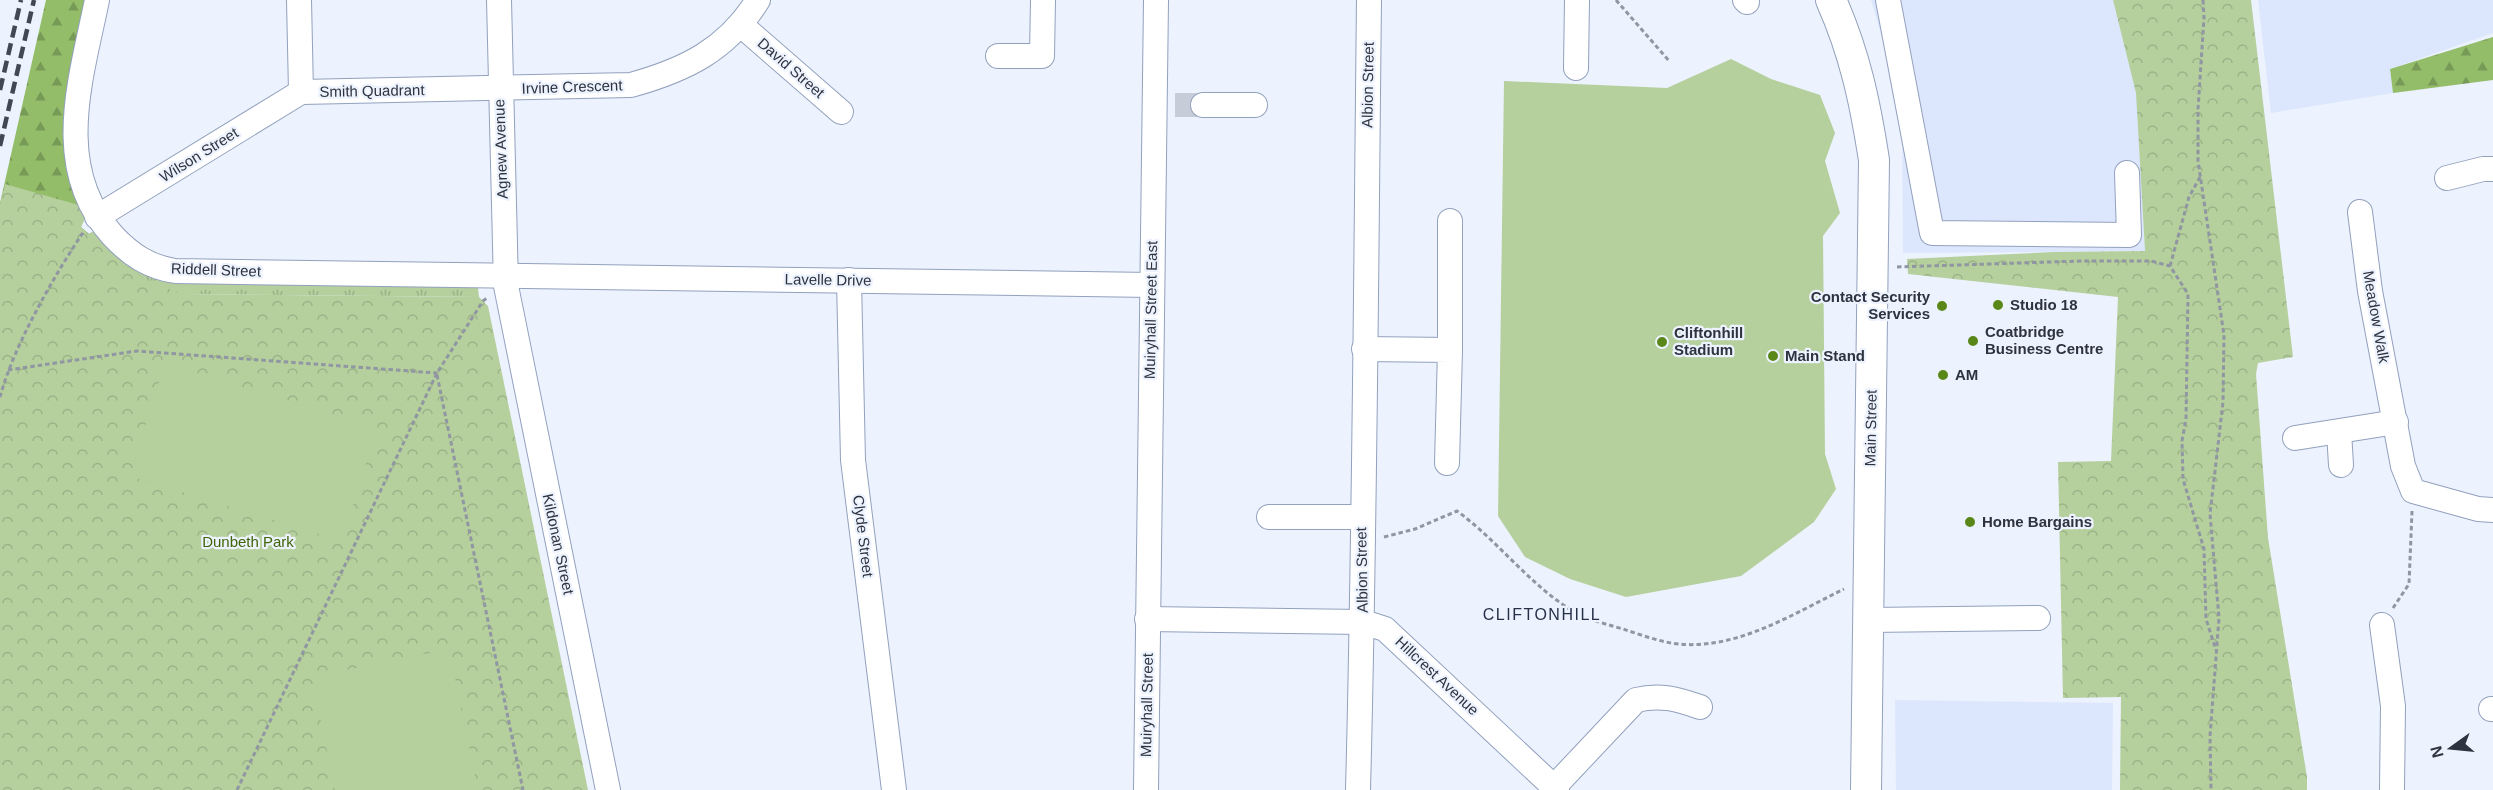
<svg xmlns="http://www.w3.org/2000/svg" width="2493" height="790" viewBox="0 0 2493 790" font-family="Arial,sans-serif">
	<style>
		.built { fill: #dce7fd }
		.grass { fill: url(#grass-tufts) }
		.forest { fill: url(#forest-firs) }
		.park { fill: url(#park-crowns) }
		.garden { fill: #b5cf9d }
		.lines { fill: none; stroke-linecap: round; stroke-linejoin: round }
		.minor-tunnel { stroke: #c6ccd8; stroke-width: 24; stroke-dasharray: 24 12; stroke-linecap: butt }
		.minor-casing { stroke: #92a1bd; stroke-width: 26 }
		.major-casing { stroke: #92a1bd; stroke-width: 32 }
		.path { stroke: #9096a2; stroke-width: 3; stroke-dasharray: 4.5 3; stroke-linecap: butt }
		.minor { stroke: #fff; stroke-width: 24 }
		.major { stroke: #fff; stroke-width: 30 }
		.rail { stroke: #424853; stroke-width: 4.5; stroke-dasharray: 12 6; stroke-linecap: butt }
		.poi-dot { fill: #5a8818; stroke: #ecf2fe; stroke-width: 2 }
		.labels { text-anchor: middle; stroke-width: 4.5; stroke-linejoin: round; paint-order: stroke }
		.street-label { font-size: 15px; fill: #2e343f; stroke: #ecf2fe }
		.poi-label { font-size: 15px; font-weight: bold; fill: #2e343f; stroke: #ecf2fe; text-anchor: start }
		.park-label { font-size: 15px; fill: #406406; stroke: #ecf2fe }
		.neighbourhood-label { font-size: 16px; letter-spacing: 1.5px; fill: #263148; stroke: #ecf2fe }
	</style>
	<defs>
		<pattern id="grass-tufts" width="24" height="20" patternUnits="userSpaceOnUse" patternTransform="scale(1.5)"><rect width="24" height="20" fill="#b5cf9d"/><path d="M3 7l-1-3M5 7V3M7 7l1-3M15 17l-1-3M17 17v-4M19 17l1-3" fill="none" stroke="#9cb288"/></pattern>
		<pattern id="forest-firs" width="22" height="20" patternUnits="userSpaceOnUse" patternTransform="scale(1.5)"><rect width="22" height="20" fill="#93bd68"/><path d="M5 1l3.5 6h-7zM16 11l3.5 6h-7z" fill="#789a57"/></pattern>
		<pattern id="park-crowns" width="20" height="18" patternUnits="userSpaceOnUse" patternTransform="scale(1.5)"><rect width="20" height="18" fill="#b5cf9d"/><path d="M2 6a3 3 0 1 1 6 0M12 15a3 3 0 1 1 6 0" fill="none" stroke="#9cb288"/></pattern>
	</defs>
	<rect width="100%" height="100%" fill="#ecf2fe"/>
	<g class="built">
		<path d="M 1871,0 L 2113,0 L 2137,96 L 2145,251 L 1903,253 L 1902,129 L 1889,61 Z"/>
		<path d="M 2258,0 L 2493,0 L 2493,33 L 2390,69 L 2393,93 L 2271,113 Z"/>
		<path d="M 1895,700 L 2113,703 L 2112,790 L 1896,790 Z"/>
	</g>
	<path class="grass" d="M 95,231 L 126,260 L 468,286 L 478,287 L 479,297 L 183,294 L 147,281 L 113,253 Z"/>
	<g class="forest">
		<path d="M 46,0 L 88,0 C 79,46 60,100 66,147 C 69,173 92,202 81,227 L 89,234 L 95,231 L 113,253 L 147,281 L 183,294 L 0,358 L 0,203 Z"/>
		<path d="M 2493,37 L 2493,80 L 2393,93 L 2390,69 Z"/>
	</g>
	<g class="park">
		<path d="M 2113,0 L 2251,0 L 2293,357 L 2258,363 L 2256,374 L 2268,538 L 2307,777 L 2307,790 L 2120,790 L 2121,697 L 2063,698 L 2058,462 L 2111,461 L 2118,297 L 1908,274 L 1907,259 L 2054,252 L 2145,251 L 2136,93 Z"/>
		<path d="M 5,184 L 82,206 L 86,216 L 81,227 L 88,234 L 95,231 L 113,253 L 147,281 L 183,294 L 471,297 L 479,297 L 488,306 L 588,790 L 0,790 L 0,205 Z"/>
	</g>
	<g class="garden">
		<path d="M 1731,59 L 1771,79 L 1820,95 L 1835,133 L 1825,161 L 1840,213 L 1823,236 L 1825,454 L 1836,489 L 1814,522 L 1741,576 L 1626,597 L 1570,579 L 1525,557 L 1498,516 L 1504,81 L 1667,88 Z"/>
		<path d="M 165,363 L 377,428 L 342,541 L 130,476 Z"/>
		<path d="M 449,649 L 478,790 L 335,790 L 312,677 Z"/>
	</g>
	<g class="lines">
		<path class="minor-tunnel" d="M 1175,105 L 1203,105"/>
		<g class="minor-casing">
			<g id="minor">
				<path d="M 97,0 C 81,79 51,168 113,236 C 131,255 149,267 175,271 L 1152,285"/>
				<path d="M 299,0 L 301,92 L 631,85 C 685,70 727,50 758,0"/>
				<path d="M 499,0 L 506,286 L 608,790"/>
				<path d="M 1745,0 L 1747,2"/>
				<path d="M 1888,0 L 1932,233 L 2129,235 L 2127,173"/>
				<path d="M 741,25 L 841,112"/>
				<path d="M 998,56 L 1042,56 L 1043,0"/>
				<path d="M 1576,68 L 1577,0"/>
				<path d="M 1203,105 L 1255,105"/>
				<path d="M 2447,178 L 2483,169 L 2493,169"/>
				<path d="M 2360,212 L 2370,291 L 2403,466 L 2413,491 L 2478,509 L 2493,510"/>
				<path d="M 97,217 L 301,92"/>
				<path d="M 849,280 L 853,460 L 894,790"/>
				<path d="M 1364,349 L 1450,350 L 1447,463"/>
				<path d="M 1450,350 L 1450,221"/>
				<path d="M 2339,432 L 2341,465"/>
				<path d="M 2295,438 L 2396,422"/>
				<path d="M 1269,517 L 1362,517"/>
				<path d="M 1147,619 L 1363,622 L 1385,629 L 1557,790"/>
				<path d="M 1868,620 L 2038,618"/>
				<path d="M 2382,625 L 2393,706 L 2392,790"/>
				<path d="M 2491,709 L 2493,709"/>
				<path d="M 1554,787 L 1636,700 C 1660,694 1677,699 1700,707"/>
				<path d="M 1146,790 L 1156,0"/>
				<path d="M 1358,790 C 1365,527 1366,263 1369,0"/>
			</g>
		</g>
		<g class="major-casing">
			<path id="major" d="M 1831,0 C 1855,54 1865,102 1874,160 L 1866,790"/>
		</g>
		<g class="path">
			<path d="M 1616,0 L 1670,62"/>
			<path d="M 2203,0 L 2204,18 L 2198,109 L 2198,161 L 2224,335 L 2223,402 L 2210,514 L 2219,618 L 2210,736 L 2211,790"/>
			<path d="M 2170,266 L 2189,197 L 2200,177"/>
			<path d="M 1897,267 L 2081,261 L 2151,261 L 2170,266 L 2188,294 L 2186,419 L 2182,441 L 2183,479 L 2204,549 L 2206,619 L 2216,650"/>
			<path d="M 8,370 L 137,351 L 437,373"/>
			<path d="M 437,375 L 523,790"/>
			<path d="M 0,397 C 14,345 54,276 84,231"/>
			<path d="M 1384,537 L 1415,529 L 1457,511 C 1497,540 1528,583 1571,610 C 1587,619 1605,624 1623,629 C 1638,634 1655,640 1671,643 C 1732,653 1791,615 1844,589"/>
			<path d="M 2393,608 L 2409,584 L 2412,511"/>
			<path d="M 237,790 L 437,373 L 483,301 L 487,298"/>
		</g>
		<use href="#minor" class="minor"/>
		<use href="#major" class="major"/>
		<g class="rail">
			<path d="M 0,90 L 21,0"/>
			<path d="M 0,146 L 34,0"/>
		</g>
	</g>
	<g class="poi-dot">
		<circle cx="1998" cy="305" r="6"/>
		<circle cx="1942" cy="306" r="6"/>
		<circle cx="1973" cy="341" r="6"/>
		<circle cx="1662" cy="342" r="6"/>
		<circle cx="1773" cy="356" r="6"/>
		<circle cx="1943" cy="375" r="6"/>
		<circle cx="1970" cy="522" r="6"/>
	</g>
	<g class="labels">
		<g class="street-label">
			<text transform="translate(791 68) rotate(41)" y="5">David Street</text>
			<text transform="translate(1368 85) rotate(-89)" y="5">Albion Street</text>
			<text transform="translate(572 87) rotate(-2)" y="5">Irvine Crescent</text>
			<text transform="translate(372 91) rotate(-1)" y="5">Smith Quadrant</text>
			<text transform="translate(501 149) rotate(-92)" y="5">Agnew Avenue</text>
			<text transform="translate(199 155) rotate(-32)" y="5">Wilson Street</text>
			<text transform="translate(216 270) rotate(2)" y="5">Riddell Street</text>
			<text transform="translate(828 280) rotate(1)" y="5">Lavelle Drive</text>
			<text transform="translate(1151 310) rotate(-89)" y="5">Muiryhall Street East</text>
			<text transform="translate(2376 317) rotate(80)" y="5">Meadow Walk</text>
			<text transform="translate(1871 428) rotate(-89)" y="5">Main Street</text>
			<text transform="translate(863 536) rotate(83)" y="5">Clyde Street</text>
			<text transform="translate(558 544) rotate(78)" y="5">Kildonan Street</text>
			<text transform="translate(1362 570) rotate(-91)" y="5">Albion Street</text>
			<text transform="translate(1437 676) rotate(43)" y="5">Hillcrest Avenue</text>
			<text transform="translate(1147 705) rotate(-89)" y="5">Muiryhall Street</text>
		</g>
		<g class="poi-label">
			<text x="1930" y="302" text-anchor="end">Contact Security<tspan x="1930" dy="17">Services</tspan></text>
			<text x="2010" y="310">Studio 18</text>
			<text x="1985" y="337">Coatbridge<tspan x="1985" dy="17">Business Centre</tspan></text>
			<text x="1674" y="338">Cliftonhill<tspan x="1674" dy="17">Stadium</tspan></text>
			<text x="1785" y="361">Main Stand</text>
			<text x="1955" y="380">AM</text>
			<text x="1982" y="527">Home Bargains</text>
		</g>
		<g class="park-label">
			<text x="248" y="547">Dunbeth Park</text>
		</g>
		<g class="neighbourhood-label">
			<text x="1542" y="620">CLIFTONHILL</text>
		</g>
	</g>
	<g transform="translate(2451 748) rotate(255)" stroke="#ecf2fe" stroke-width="4.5" paint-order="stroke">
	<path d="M0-4.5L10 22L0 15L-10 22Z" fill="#2e343f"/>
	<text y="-9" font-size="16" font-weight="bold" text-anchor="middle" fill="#2e343f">N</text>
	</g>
</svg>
